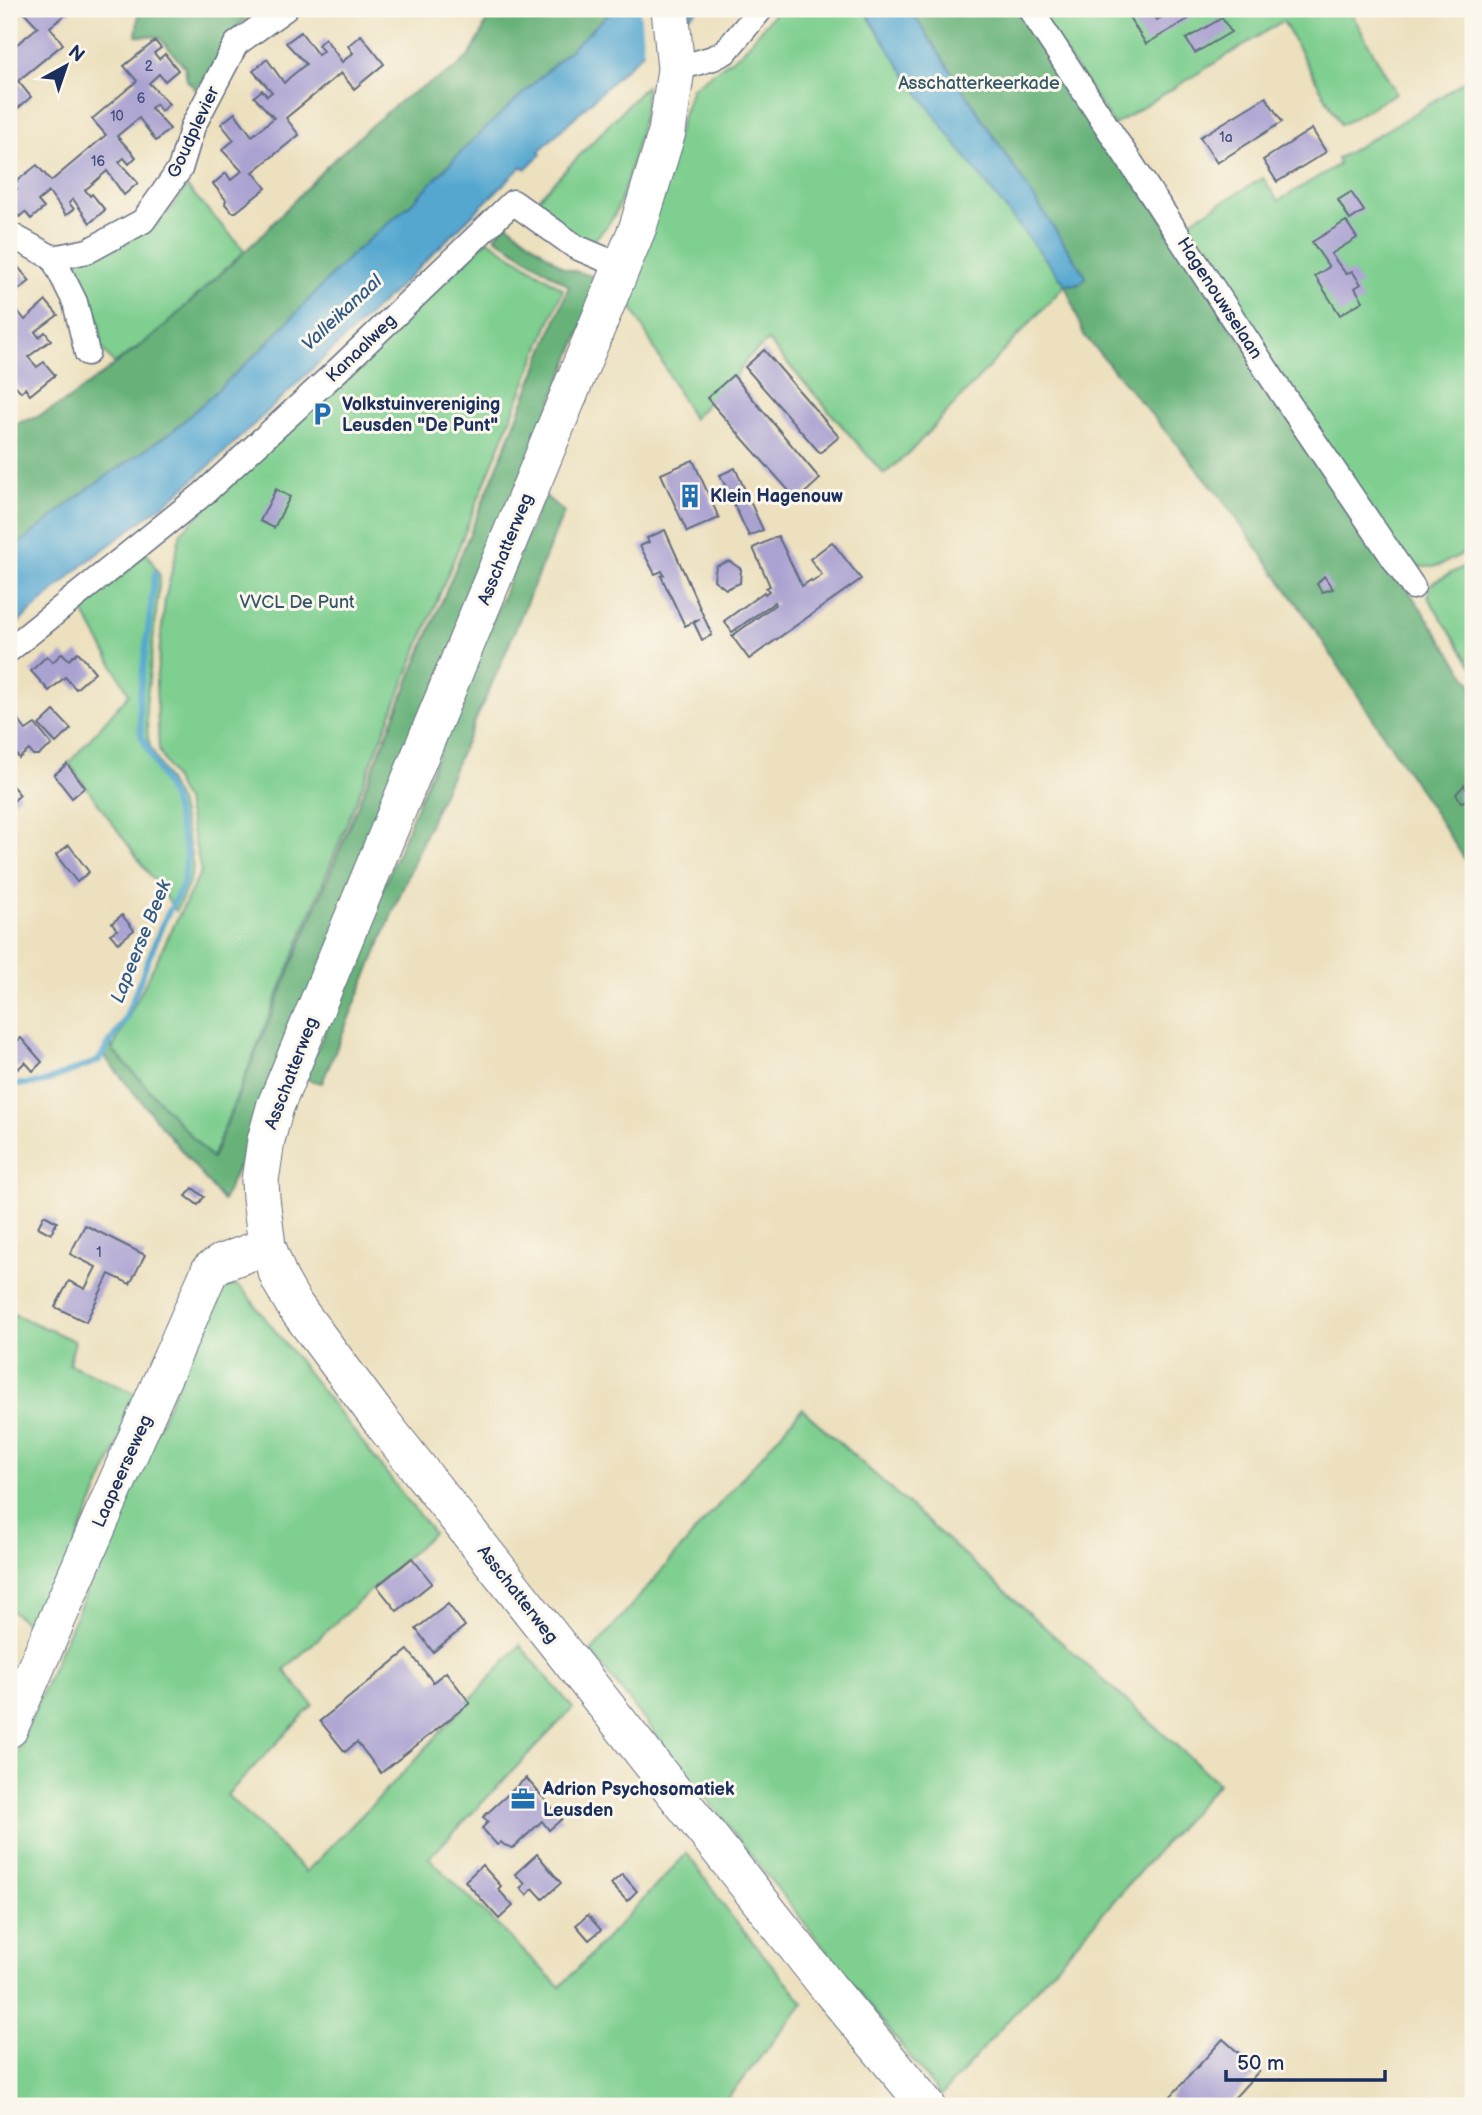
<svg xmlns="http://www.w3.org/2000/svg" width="1482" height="2115" viewBox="0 0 1482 2115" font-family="'Balsamiq Sans',sans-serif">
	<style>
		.green { fill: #7fcf90; stroke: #4d7f77; stroke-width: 2 }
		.forest { fill: #67b27a; stroke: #41706c; stroke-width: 2 }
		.water { fill: #55a7d0; stroke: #386b97; stroke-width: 2 }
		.pier { fill: #ece0be }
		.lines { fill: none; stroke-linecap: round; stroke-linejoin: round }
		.stream { stroke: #55a7d0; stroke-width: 6 }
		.building { fill: #aaa2d1 }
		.street-casing { stroke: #646d80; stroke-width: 27 }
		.secondary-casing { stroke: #646d80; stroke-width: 39 }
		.street { stroke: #fff; stroke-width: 24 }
		.secondary { stroke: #fff; stroke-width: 37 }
		.labels { text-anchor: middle; stroke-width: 6; stroke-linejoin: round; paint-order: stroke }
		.number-label { font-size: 14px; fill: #3f4c7b }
		.park-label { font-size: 18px; fill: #34576a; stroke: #fbf7ec }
		.street-label { font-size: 18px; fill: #1b2f5e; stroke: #fbf7ec }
		.poi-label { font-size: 18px; font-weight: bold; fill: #1b2f5e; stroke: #fbf7ec; text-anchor: start }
		.water-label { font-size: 19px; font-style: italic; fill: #2f5986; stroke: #fbf7ec }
	</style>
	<rect width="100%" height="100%" fill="#fbf7ec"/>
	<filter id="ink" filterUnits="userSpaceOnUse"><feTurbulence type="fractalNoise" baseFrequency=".0143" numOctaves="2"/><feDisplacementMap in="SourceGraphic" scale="14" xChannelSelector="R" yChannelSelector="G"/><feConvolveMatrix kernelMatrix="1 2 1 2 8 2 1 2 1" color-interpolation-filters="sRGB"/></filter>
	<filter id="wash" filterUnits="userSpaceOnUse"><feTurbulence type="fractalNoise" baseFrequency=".00686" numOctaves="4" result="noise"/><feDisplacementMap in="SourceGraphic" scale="28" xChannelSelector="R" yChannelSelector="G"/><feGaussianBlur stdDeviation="1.57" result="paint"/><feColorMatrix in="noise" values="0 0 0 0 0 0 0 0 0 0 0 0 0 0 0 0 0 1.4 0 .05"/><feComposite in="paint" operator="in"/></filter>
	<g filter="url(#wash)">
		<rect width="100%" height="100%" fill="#ece0be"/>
		<g class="green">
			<path d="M 778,9 L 999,9 L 1221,484 L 1065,285 L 909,453 L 884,474 L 768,341 L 748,358 L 732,382 L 710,400 L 693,419 L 625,295 L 692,88 L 743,51 Z"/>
			<path d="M 1036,9 L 1349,9 L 1396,93 L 1341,125 L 1283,21 L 1114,125 Z"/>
			<path d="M 1473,75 L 1473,548 C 1447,561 1436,574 1405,563 L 1182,226 L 1263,178 L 1278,201 L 1339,164 L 1337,159 L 1422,109 Z"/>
			<path d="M 646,86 C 649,107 624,200 612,219 C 607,227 600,233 594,240 L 585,242 L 531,206 Z"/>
			<path d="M 187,187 L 245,251 L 156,334 L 114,364 L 101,347 L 99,322 L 93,301 L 82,281 L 66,266 L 154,225 L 169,211 Z"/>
			<path d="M 488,240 L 563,289 L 211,1160 L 112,1050 L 201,871 L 186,803 L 159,750 L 156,683 L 165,600 L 181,532 Z"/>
			<path d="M 147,553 L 160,576 L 146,706 L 148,738 L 151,748 L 179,802 L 191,853 L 193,868 L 189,883 L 176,911 L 69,763 L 129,694 L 80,606 Z"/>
			<path d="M 1473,562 L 1473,668 L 1428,597 L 1432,583 Z"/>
			<path d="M 236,1285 L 244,1291 L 433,1533 L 284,1670 L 313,1705 L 227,1795 L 306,1872 L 405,1771 L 520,1645 L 573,1708 L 429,1858 L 560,1987 L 687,1853 L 731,1916 L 804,2003 L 721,2106 L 9,2106 L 9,1773 L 44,1688 L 215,1298 L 227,1287 Z"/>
			<path d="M 9,1312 L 75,1341 L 69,1364 L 139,1395 L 37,1633 L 9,1608 Z"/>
			<path d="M 802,1409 L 1218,1783 L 941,2096 L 591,1652 Z"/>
		</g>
		<g class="forest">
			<path d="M 139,9 L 261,9 L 237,26 L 211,71 L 196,90 L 187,80 L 185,67 L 159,37 L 136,36 Z"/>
			<path d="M 490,9 L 614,9 L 474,139 L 412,203 L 351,255 L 260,351 L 173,431 L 89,488 L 9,552 L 9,425 L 35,418 L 65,402 L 156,334 L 259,238 L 327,166 L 374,123 L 404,98 L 455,69 L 470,55 L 482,33 Z"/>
			<path d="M 910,9 L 1024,9 L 1278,397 L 1473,686 L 1473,872 L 1308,619 L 1218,493 L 1084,335 L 1065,284 L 1078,285 L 1086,277 Z"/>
			<path d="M 506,223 L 564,268 L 602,279 L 266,1102 L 223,1201 L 103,1055 L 111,1040 L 113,1050 L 212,1159 L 512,431 L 569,286 L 495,237 Z"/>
			<path d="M 544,495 L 564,512 L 502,661 L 434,813 L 322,1083 L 305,1079 Z"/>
		</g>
		<g class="water">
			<path d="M 614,9 L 699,9 L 661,35 L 539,151 L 541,154 L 525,169 L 522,166 L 410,276 L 214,462 L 173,497 L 84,564 L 9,631 L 9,552 L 89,488 L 173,431 L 260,351 L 351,255 L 412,203 L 474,139 Z"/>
			<path d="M 864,9 L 910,9 L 1086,277 C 1080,285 1075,285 1065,284 C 1023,231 981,179 941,124 C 914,87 887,49 864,9 Z"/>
		</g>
		<path class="pier" d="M 640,9 L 654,9 L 658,43 L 644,56 Z"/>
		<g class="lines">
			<path class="stream" d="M 9,1085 L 41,1083 L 98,1061 L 124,1021 L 162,925 L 183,884 L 187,855 L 172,798 L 141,735 L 139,701 L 155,573"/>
		</g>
		<g id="blocks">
			<g class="building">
				<path d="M 21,9 L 73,9 L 50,27 L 63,44 L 18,81 L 31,97 L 9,116 L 9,33 L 16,45 L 38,27 Z"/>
				<path d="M 1124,9 L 1150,9 L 1157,20 L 1175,9 L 1194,9 L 1197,14 L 1146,44 Z"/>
				<path d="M 1222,18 L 1231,32 L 1195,53 L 1186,39 Z"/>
				<path d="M 301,32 L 318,55 L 323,51 L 318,45 L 325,38 L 342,62 L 353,53 L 348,46 L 361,35 L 384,64 L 354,89 L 341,73 L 286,118 L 299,135 L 253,172 L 266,188 L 236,212 L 232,212 L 225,204 L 226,200 L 213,184 L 226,173 L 231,180 L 242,171 L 222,150 L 234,140 L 221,124 L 235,113 L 252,136 L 274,118 L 254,97 L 262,90 L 267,96 L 272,92 L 253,71 L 267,59 L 284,83 L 289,78 L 306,64 L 286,43 Z"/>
				<path d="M 155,41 L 161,48 L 154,53 L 159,59 L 165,54 L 178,70 L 165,81 L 159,74 L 149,83 L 169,104 L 161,111 L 156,104 L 151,108 L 170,129 L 156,141 L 139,118 L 117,136 L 136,157 L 129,164 L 124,158 L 119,162 L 138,183 L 124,195 L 107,171 L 91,185 L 85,190 L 90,196 L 92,194 L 105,210 L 90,223 L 73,199 L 69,203 L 74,209 L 66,215 L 49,192 L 38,201 L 44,208 L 31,219 L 25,212 L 19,217 L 9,203 L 9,196 L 17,189 L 13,184 L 37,165 L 51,181 L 106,135 L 92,119 L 137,81 L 124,66 Z"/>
				<path d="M 1266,97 L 1282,122 L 1217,163 L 1200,137 Z"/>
				<path d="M 1312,129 L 1326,152 L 1277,182 L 1263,160 Z"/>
				<path d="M 1351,192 L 1364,211 L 1350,220 L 1338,200 Z"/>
				<path d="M 1346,221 L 1357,238 L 1331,254 L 1346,274 L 1352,271 L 1361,284 L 1355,288 L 1363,301 L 1340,315 L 1315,276 L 1329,267 L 1312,242 Z"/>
				<path d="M 18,267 L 30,281 L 9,297 L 9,275 Z"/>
				<path d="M 9,300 L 25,320 L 46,301 L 58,315 L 35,332 L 39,337 L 45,332 L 51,340 L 28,357 L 37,367 L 44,362 L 55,375 L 30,395 L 25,388 L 21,392 L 9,378 L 9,362 L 17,355 L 9,345 Z"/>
				<path d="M 764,350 L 839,437 L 820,453 L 745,367 Z"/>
				<path d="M 733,375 L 820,479 L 797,500 L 707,398 Z"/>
				<path d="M 693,460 L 719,518 L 687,532 L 661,474 Z"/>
				<path d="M 735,468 L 763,530 L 749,536 L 720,475 Z"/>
				<path d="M 276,489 L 290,497 L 274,528 L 260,521 Z"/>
				<path d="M 665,530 L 712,635 L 702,640 L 694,623 L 700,619 L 685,626 L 661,576 L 664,575 L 662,571 L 655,574 L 640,546 L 649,542 L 647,538 Z"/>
				<path d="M 778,536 L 802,586 L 811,580 L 812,582 L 822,575 L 810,559 L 832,542 L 861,579 L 749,659 L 732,636 L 776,604 L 775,602 L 732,632 L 724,621 L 764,592 L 765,594 L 769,591 L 766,588 L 770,586 L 753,548 Z"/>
				<path d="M 729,561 L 741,569 L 740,583 L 726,589 L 714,580 L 716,566 Z"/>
				<path d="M 1324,576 L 1333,589 L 1322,592 L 1317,584 Z"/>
				<path d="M 78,652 L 95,672 L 76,689 L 65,677 L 49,691 L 31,671 L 47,656 L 53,662 L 62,653 L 69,660 Z"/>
				<path d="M 11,711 L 26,730 L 35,724 L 52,745 L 38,755 L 33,755 L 29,750 L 19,758 L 14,752 L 11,755 L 9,752 L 9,713 Z"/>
				<path d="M 54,711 L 71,729 L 56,743 L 39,725 Z"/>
				<path d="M 67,764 L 85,787 L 72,798 L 54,775 Z"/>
				<path d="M 9,782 L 20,795 L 9,805 Z"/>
				<path d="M 1464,785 L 1472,799 L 1461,802 L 1456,794 Z"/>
				<path d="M 69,845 L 89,872 L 77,882 L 56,855 Z"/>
				<path d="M 122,915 L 134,930 L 118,943 L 110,934 L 117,930 L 112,923 Z"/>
				<path d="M 21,1038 L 42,1062 L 33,1071 L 25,1062 L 18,1069 L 9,1059 L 9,1051 L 13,1047 L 11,1046 Z"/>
				<path d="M 193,1188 L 204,1197 L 198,1205 L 186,1196 Z"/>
				<path d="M 44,1215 L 57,1222 L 51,1234 L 38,1227 Z"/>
				<path d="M 85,1225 L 145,1255 L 130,1284 L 109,1274 L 86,1322 L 55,1307 L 69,1281 L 85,1289 L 96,1267 L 70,1254 Z"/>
				<path d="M 412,1558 L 432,1583 L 397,1611 L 377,1586 Z"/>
				<path d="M 448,1604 L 465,1626 L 433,1652 L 416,1629 Z"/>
				<path d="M 408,1650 L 433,1682 L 446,1672 L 470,1703 L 381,1773 L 357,1742 L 345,1752 L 320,1721 Z"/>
				<path d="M 526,1778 L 562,1819 L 549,1830 L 542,1821 L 513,1848 L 504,1845 L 501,1842 L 497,1845 L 482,1828 L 488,1822 L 483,1817 Z"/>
				<path d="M 537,1854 L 561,1883 L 543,1899 L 533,1888 L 527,1895 L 520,1888 L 525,1884 L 515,1874 Z"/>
				<path d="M 482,1865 L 501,1886 L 498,1889 L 513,1906 L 499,1919 L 465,1881 Z"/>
				<path d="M 622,1874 L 637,1891 L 627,1901 L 611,1884 Z"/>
				<path d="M 588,1915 L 601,1930 L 589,1940 L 576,1925 Z"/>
				<path d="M 1223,2039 L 1259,2071 L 1227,2106 L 1173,2106 L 1176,2103 L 1169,2098 Z"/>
			</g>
		</g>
	</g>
	<g filter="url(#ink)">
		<use href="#blocks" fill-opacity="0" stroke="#646d80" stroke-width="2"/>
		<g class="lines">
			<g class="street-casing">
				<g id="street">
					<path d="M 1030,9 L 1283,395 L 1413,587"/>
					<path d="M 676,69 L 713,58 L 725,52 L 761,9"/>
					<path d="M 9,234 L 53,258 L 88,251 L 143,221 L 180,169 L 193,126 L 236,44 L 285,9"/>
					<path d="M 53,258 L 75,302 L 87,353"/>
					<path d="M 9,650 L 203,494 L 339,369 L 513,202 L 576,247 L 621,266"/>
				</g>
			</g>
			<g class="secondary-casing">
				<g id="secondary">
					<path d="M 670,9 L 676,69 L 667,132 L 638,227 L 275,1107 L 266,1140 L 260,1181 L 261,1198 L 267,1246 L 280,1280 L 295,1306 L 381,1421 L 828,1987 L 927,2106"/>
					<path d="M 9,1729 L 210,1270 L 221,1263 L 267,1246"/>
				</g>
			</g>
			<use href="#street" class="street"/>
			<use href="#secondary" class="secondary"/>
		</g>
	</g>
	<defs>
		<g id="parking-bare" transform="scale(1.89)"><path d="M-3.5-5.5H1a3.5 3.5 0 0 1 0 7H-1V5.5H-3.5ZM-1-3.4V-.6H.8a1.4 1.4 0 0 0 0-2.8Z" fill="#1f6fb2" stroke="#fbf7ec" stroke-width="2.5" paint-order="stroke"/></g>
		<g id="building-bare" transform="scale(1.89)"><path d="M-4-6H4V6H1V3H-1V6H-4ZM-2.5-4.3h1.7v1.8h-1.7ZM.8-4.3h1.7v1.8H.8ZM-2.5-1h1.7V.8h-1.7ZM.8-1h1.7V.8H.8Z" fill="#1f6fb2" stroke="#fbf7ec" stroke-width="2.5" paint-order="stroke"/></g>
		<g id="office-bare" transform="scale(1.89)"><path d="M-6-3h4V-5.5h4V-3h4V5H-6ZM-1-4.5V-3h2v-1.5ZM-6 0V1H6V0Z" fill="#1f6fb2" stroke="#fbf7ec" stroke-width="2.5" paint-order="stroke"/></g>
	</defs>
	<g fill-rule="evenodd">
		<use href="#parking-bare" x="322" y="414"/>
		<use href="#building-bare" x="690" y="496"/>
		<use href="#office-bare" x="523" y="1799"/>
	</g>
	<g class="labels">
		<g class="number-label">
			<text x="149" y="71">2</text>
			<text x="141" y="103">6</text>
			<text x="117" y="121">10</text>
			<text x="1226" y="142">1a</text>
			<text x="98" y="166">16</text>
			<text x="99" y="1257">1</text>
		</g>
		<g class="park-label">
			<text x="979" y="89">Asschatterkeerkade</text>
			<text x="297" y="608">VVCL De Punt</text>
		</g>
		<g class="street-label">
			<text transform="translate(193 132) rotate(-65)" y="6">Goudplevier</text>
			<text transform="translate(1220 298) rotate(57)" y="6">Hagenouwselaan</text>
			<text transform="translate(361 348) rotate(-44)" y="6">Kanaalweg</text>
			<text transform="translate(505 549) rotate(-68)" y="6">Asschatterweg</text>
			<text transform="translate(291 1073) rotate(-69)" y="6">Asschatterweg</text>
			<text transform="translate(122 1471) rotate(-66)" y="6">Laapeerseweg</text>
			<text transform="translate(518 1594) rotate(52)" y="6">Asschatterweg</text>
		</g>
		<g class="poi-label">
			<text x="342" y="410">Volkstuinvereniging<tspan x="342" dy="21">Leusden "De Punt"</tspan></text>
			<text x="710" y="502">Klein Hagenouw</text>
			<text x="543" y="1795">Adrion Psychosomatiek<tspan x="543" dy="21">Leusden</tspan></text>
		</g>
		<g class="water-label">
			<text transform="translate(341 312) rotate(-43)" y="7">Valleikanaal</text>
			<text transform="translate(140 941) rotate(-68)" y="7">Lapeerse Beek</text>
		</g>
	</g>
	<rect width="1482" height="2115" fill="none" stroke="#fbf7ec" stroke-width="35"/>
	<g transform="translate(66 66) rotate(40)" stroke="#fbf7ec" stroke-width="5" paint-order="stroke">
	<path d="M0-5L12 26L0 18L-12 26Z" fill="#1b2f5e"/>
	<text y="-10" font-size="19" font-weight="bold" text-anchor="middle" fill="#1b2f5e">N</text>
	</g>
	<path d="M1226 2070v10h159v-10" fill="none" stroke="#1b2f5e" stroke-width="3.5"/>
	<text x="1237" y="2070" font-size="21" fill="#1b2f5e" stroke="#fbf7ec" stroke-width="5" paint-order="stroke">50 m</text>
</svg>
